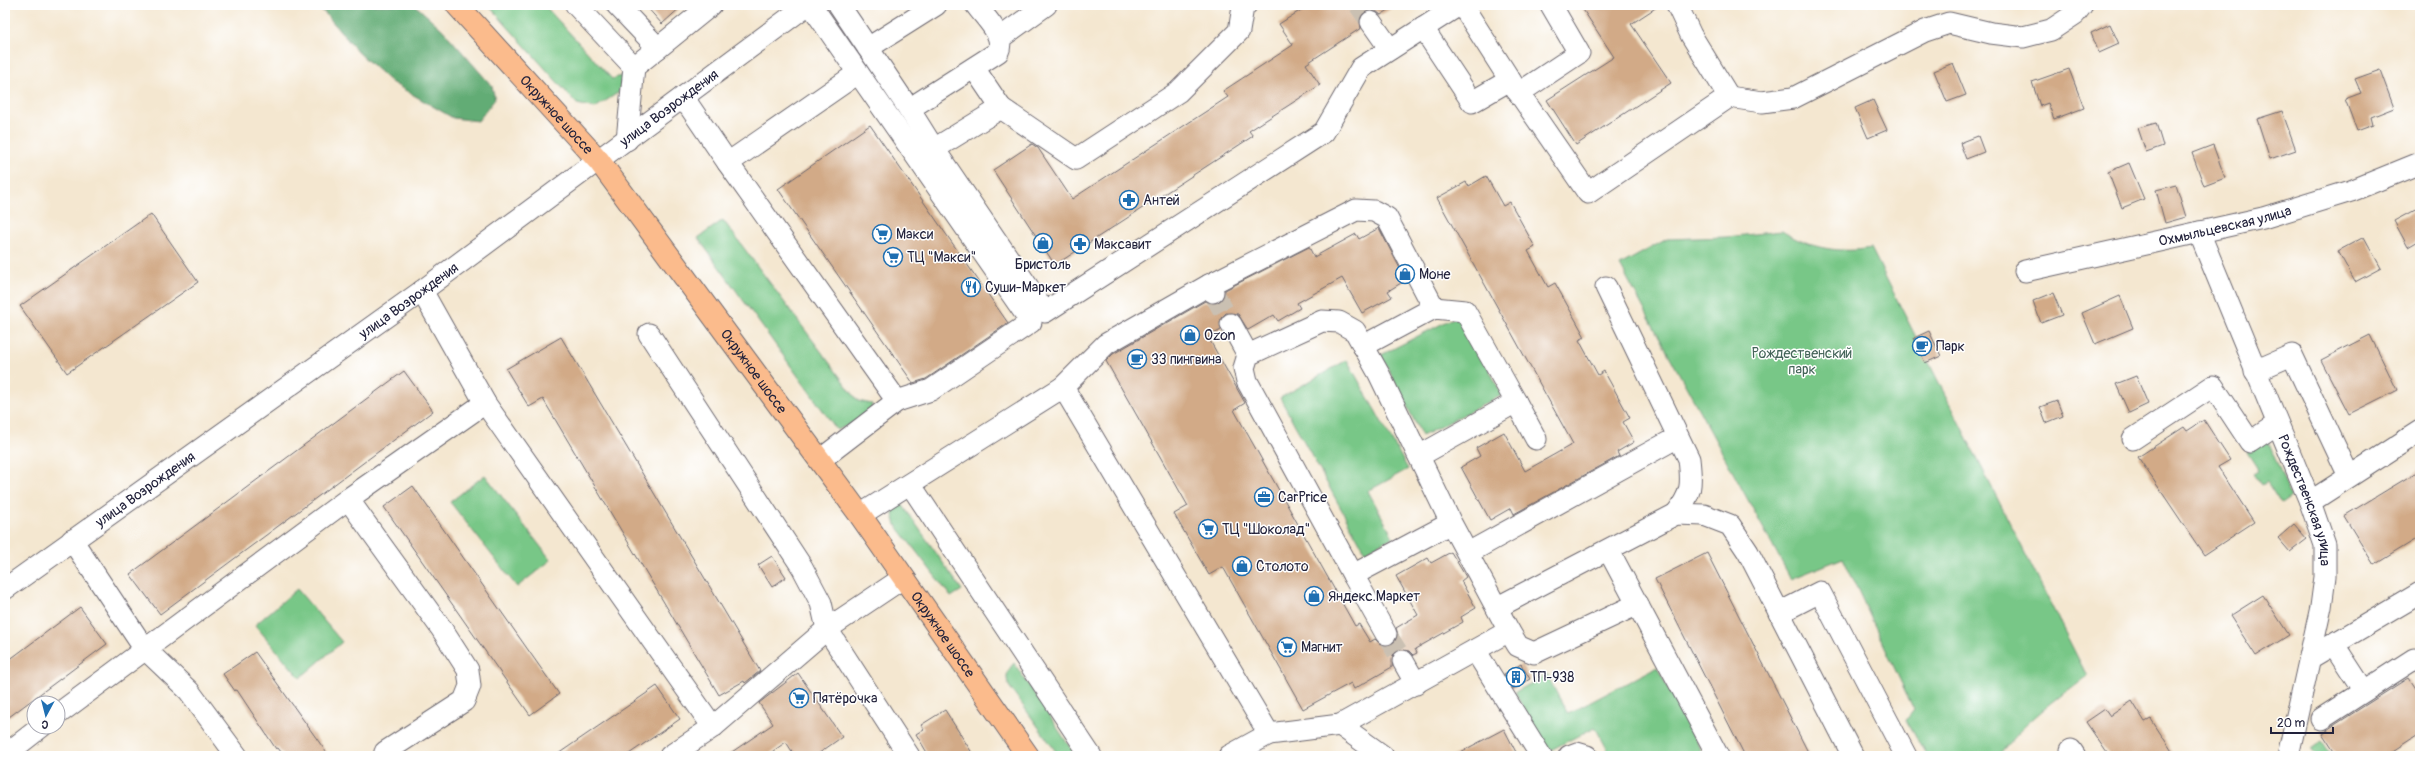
<svg xmlns="http://www.w3.org/2000/svg" width="2425" height="761" viewBox="0 0 2425 761" font-family="Pangolin,sans-serif">
	<style>
		.green { fill: #78c787; stroke: #4d7461 }
		.forest { fill: #62ac74; stroke: #426758 }
		.building { fill: #d2aa87 }
		.lines { fill: none; stroke-linecap: round; stroke-linejoin: round }
		.minor-tunnel { stroke: #cac0b2; stroke-width: 21; stroke-dasharray: 21 10; stroke-linecap: butt }
		.minor-casing { stroke: #6c676f; stroke-width: 23 }
		.major-casing { stroke: #6c676f; stroke-width: 24 }
		.minor { stroke: #fff; stroke-width: 21 }
		.major { stroke: #fbbb8c; stroke-width: 22 }
		.labels { text-anchor: middle; stroke-width: 3; stroke-linejoin: round; paint-order: stroke }
		.street-label { font-size: 14px; fill: #22223b; stroke: #fff }
		.poi-label { font-size: 14px; fill: #22223b; stroke: #fff; text-anchor: start }
		.park-label { font-size: 14px; fill: #446459; stroke: #fff }
	</style>
	<rect width="100%" height="100%" fill="#fff"/>
	<filter id="ink" filterUnits="userSpaceOnUse"><feTurbulence type="fractalNoise" baseFrequency=".025" numOctaves="2"/><feDisplacementMap in="SourceGraphic" scale="8" xChannelSelector="R" yChannelSelector="G"/><feConvolveMatrix kernelMatrix="1 2 1 2 8 2 1 2 1" color-interpolation-filters="sRGB"/></filter>
	<filter id="wash" filterUnits="userSpaceOnUse"><feTurbulence type="fractalNoise" baseFrequency=".012" numOctaves="4" result="noise"/><feDisplacementMap in="SourceGraphic" scale="16" xChannelSelector="R" yChannelSelector="G"/><feGaussianBlur stdDeviation="0.9" result="paint"/><feColorMatrix in="noise" values="0 0 0 0 0 0 0 0 0 0 0 0 0 0 0 0 0 1.4 0 .05"/><feComposite in="paint" operator="in"/></filter>
	<g filter="url(#wash)">
		<rect width="100%" height="100%" fill="#f4e7d0"/>
		<g class="green">
			<path d="M 488,5 L 544,5 L 612,79 L 624,75 L 619,92 L 595,108 L 577,104 Z"/>
			<path d="M 723,220 L 858,401 L 872,404 L 871,412 L 861,420 L 837,430 L 698,238 Z"/>
			<path d="M 1782,231 C 1808,248 1841,254 1871,248 L 2087,676 C 2055,700 2023,723 1998,756 L 1927,756 L 1906,720 L 1914,710 L 1843,558 L 1791,579 L 1620,265 L 1667,239 L 1726,237 Z"/>
			<path d="M 1461,314 L 1502,395 L 1422,436 L 1381,355 Z"/>
			<path d="M 1347,360 L 1408,469 L 1368,491 L 1393,537 L 1365,552 L 1280,398 Z"/>
			<path d="M 2267,438 L 2291,497 L 2281,504 L 2267,482 L 2262,485 L 2254,474 L 2259,471 L 2247,452 Z"/>
			<path d="M 485,475 L 551,560 L 517,587 L 450,502 Z"/>
			<path d="M 897,497 L 962,590 L 951,597 L 896,525 L 893,515 Z"/>
			<path d="M 297,589 L 342,642 L 300,678 L 255,625 Z"/>
			<path d="M 1014,663 L 1076,756 L 1059,756 L 1009,686 C 1005,676 1007,671 1014,663 Z"/>
			<path d="M 1657,667 L 1704,756 L 1611,756 L 1595,727 L 1547,752 L 1515,692 L 1547,675 L 1568,714 Z"/>
			<path d="M 2322,741 L 2332,756 L 2316,756 L 2311,749 Z"/>
		</g>
		<path class="forest" d="M 314,5 L 415,5 L 442,29 L 492,86 L 495,99 L 478,121 L 453,118 L 391,82 L 358,52 L 325,13 Z"/>
		<g id="blocks">
			<g class="building">
				<path d="M 645,5 L 683,5 L 662,24 Z"/>
				<path d="M 1309,5 L 1396,5 L 1381,15 L 1376,11 L 1364,12 L 1360,17 L 1361,28 L 1306,64 L 1320,85 L 1249,131 L 1253,136 L 1055,265 L 993,170 L 1032,144 L 1038,148 L 1072,199 L 1228,97 L 1223,91 L 1293,45 L 1279,24 Z"/>
				<path d="M 1580,5 L 1660,5 L 1631,24 L 1671,83 L 1576,145 L 1547,100 L 1614,57 Z"/>
				<path d="M 2110,24 L 2119,44 L 2099,53 L 2091,33 Z"/>
				<path d="M 1953,63 L 1966,95 L 1947,102 L 1934,71 Z"/>
				<path d="M 2069,69 L 2084,108 L 2054,119 L 2048,103 L 2040,106 L 2032,82 Z"/>
				<path d="M 2380,70 L 2394,108 L 2371,117 L 2373,125 L 2357,131 L 2345,99 L 2361,93 L 2355,79 Z"/>
				<path d="M 1873,100 L 1887,130 L 1868,138 L 1855,108 Z"/>
				<path d="M 2282,111 L 2296,150 L 2270,159 L 2257,119 Z"/>
				<path d="M 2156,123 L 2163,146 L 2146,152 L 2138,128 Z"/>
				<path d="M 870,125 L 1008,323 L 926,379 L 913,383 L 778,189 Z"/>
				<path d="M 1978,136 L 1984,152 L 1966,159 L 1960,143 Z"/>
				<path d="M 2213,145 L 2225,178 L 2204,186 L 2192,153 Z"/>
				<path d="M 2129,163 L 2144,199 L 2122,208 L 2108,172 Z"/>
				<path d="M 1486,176 L 1503,206 L 1510,202 L 1535,247 L 1528,251 L 1548,287 L 1555,283 L 1585,337 L 1579,340 L 1598,375 L 1604,371 L 1630,418 L 1623,422 L 1634,442 L 1617,452 L 1619,456 L 1514,514 L 1511,508 L 1490,520 L 1461,467 L 1480,456 L 1476,448 L 1504,432 L 1525,471 L 1573,444 L 1437,198 L 1466,182 L 1469,186 Z"/>
				<path d="M 2176,185 L 2186,217 L 2165,223 L 2156,190 Z"/>
				<path d="M 2420,207 L 2420,240 L 2408,247 L 2394,221 Z"/>
				<path d="M 151,214 L 198,282 L 67,373 L 20,306 Z"/>
				<path d="M 1379,228 L 1406,280 L 1388,291 L 1392,297 L 1362,313 L 1342,278 L 1297,303 L 1300,308 L 1278,321 L 1274,315 L 1248,330 L 1238,314 L 1226,313 L 1221,318 L 1221,330 L 1208,337 L 1245,403 L 1234,410 L 1355,626 L 1359,624 L 1370,642 L 1375,639 L 1380,644 L 1392,644 L 1398,635 L 1396,628 L 1418,615 L 1396,576 L 1428,558 L 1431,563 L 1451,552 L 1466,577 L 1461,581 L 1476,608 L 1461,617 L 1463,622 L 1415,649 L 1417,653 L 1413,655 L 1409,651 L 1397,650 L 1393,655 L 1392,667 L 1354,689 L 1351,683 L 1303,709 L 1223,567 L 1209,575 L 1174,514 L 1188,506 L 1106,361 L 1113,354 L 1205,301 L 1213,304 L 1219,303 L 1224,298 L 1225,290 L 1309,247 L 1314,257 L 1356,234 L 1359,239 Z"/>
				<path d="M 2364,237 L 2381,268 L 2355,282 L 2338,251 Z"/>
				<path d="M 2053,293 L 2062,315 L 2041,323 L 2033,301 Z"/>
				<path d="M 2120,296 L 2133,328 L 2095,344 L 2082,313 Z"/>
				<path d="M 1929,331 L 1941,356 L 1925,363 L 1914,338 Z"/>
				<path d="M 2370,335 L 2397,390 L 2349,414 L 2321,360 Z"/>
				<path d="M 561,337 L 760,671 L 745,683 L 744,681 L 719,695 L 543,399 L 529,407 L 506,369 Z"/>
				<path d="M 404,371 L 433,411 L 160,614 L 130,574 Z"/>
				<path d="M 2136,376 L 2148,404 L 2129,413 L 2116,384 Z"/>
				<path d="M 2057,401 L 2063,416 L 2046,423 L 2040,407 Z"/>
				<path d="M 2204,420 L 2230,460 L 2218,467 L 2254,522 L 2204,555 L 2138,457 L 2184,427 L 2187,431 Z"/>
				<path d="M 2420,470 L 2420,537 L 2374,565 L 2344,516 Z"/>
				<path d="M 413,486 L 559,694 L 530,715 L 384,507 Z"/>
				<path d="M 2294,524 L 2307,539 L 2290,552 L 2278,538 Z"/>
				<path d="M 1707,553 L 1810,756 L 1745,756 L 1655,579 Z"/>
				<path d="M 772,556 L 786,577 L 772,587 L 758,565 Z"/>
				<path d="M 2263,595 L 2289,635 L 2256,656 L 2230,616 Z"/>
				<path d="M 80,607 L 107,644 L 5,720 L 5,663 Z"/>
				<path d="M 255,652 L 329,756 L 284,756 L 278,748 L 276,749 L 237,690 L 235,691 L 223,674 Z"/>
				<path d="M 1521,664 L 1530,679 L 1513,689 L 1504,674 Z"/>
				<path d="M 798,673 L 842,737 L 815,756 L 795,756 L 786,742 L 766,756 L 726,756 L 773,724 L 759,703 Z"/>
				<path d="M 2408,678 L 2420,696 L 2420,734 L 2386,756 L 2337,756 L 2322,733 Z"/>
				<path d="M 657,686 L 680,719 L 626,756 L 555,756 Z"/>
				<path d="M 2132,701 L 2145,722 L 2151,719 L 2175,756 L 2109,756 L 2086,722 L 2105,709 L 2110,716 Z"/>
				<path d="M 945,710 L 974,756 L 929,756 L 916,734 L 924,729 L 921,725 Z"/>
				<path d="M 1504,729 L 1518,756 L 1453,756 Z"/>
			</g>
		</g>
	</g>
	<g filter="url(#ink)">
		<use href="#blocks" fill-opacity="0" stroke="#6c676f" stroke-width="1"/>
		<g class="lines">
			<g class="minor-tunnel">
				<path d="M 1359,5 L 1371,22"/>
				<path d="M 1213,292 L 1231,324"/>
				<path d="M 1386,634 L 1403,661"/>
			</g>
			<g class="minor-casing">
				<g id="minor">
					<path d="M 576,5 L 634,67 L 627,140"/>
					<path d="M 617,5 L 658,48 L 634,67"/>
					<path d="M 811,5 L 1031,322 L 931,390 L 897,401"/>
					<path d="M 839,5 L 868,48 L 936,5"/>
					<path d="M 1462,5 L 1517,91"/>
					<path d="M 1551,5 L 1579,53 L 1519,93 L 1588,193 L 1729,97 L 1762,102 L 1793,98 L 1925,31 L 1949,23 L 1991,33 L 2023,37 L 2051,30 L 2075,14 L 2082,5"/>
					<path d="M 1677,5 L 1691,35 L 1729,97"/>
					<path d="M 1371,22 L 1390,49"/>
					<path d="M 1423,28 L 1472,102 L 1510,80"/>
					<path d="M 1000,38 L 1046,5"/>
					<path d="M 658,48 L 711,5"/>
					<path d="M 868,48 L 909,109 L 998,52 C 1006,36 985,18 976,5"/>
					<path d="M 974,68 L 1001,108"/>
					<path d="M 683,97 L 728,163"/>
					<path d="M 909,109 L 934,149 L 1045,312 L 1324,132 L 1361,68 L 1459,5"/>
					<path d="M 934,149 L 1001,108 L 1076,159 L 1178,92 L 1239,31 L 1243,7 L 1246,5"/>
					<path id="s1" d="M 2199,232 L 2310,502 L 2325,545 L 2325,577 L 2321,607 L 2288,756"/>
					<path id="s2" d="M 2025,271 L 2263,218 L 2351,191 L 2420,163"/>
					<path d="M 1209,285 L 1356,210 L 1374,211 L 1387,218 L 1434,308"/>
					<path d="M 1606,287 L 1689,459 C 1692,485 1692,493 1676,514"/>
					<path d="M 422,291 L 485,403 L 713,727"/>
					<path d="M 1231,324 L 1248,355"/>
					<path d="M 649,334 L 802,567 L 821,603 L 827,629 L 909,756"/>
					<path d="M 1363,346 L 1434,308 L 1465,311 L 1516,402 L 1419,456"/>
					<path d="M 2255,371 L 2292,355 L 2349,476"/>
					<path d="M 1063,387 L 1106,344 L 1209,285 L 1213,292"/>
					<path d="M 1516,402 L 1536,439"/>
					<path d="M 2133,439 L 2213,386 L 2250,442 L 2277,424"/>
					<path d="M 820,460 L 897,401 L 728,163 L 858,73"/>
					<path d="M 910,484 L 1091,756"/>
					<path d="M 348,499 L 441,628 L 468,670 L 470,686 L 464,701 L 385,752 L 384,756"/>
					<path d="M 2310,502 L 2420,431"/>
					<path d="M 860,515 L 1063,387 L 1269,734 L 1229,756"/>
					<path d="M 72,540 L 144,648 L 189,691 L 237,756"/>
					<path d="M 1609,551 L 1718,756"/>
					<path d="M 1468,553 L 1678,437"/>
					<path d="M 1353,575 L 1386,634"/>
					<path id="s3" d="M 5,589 L 422,291 L 807,5"/>
					<path d="M 1498,607 L 1676,514 L 1704,515 L 1730,525 L 1748,552 L 1853,756"/>
					<path d="M 1779,613 L 1820,592 L 1906,756"/>
					<path d="M 1509,631 L 1518,646 L 1534,653 L 1638,604"/>
					<path d="M 2334,645 L 2364,691"/>
					<path d="M 1475,650 L 1541,756"/>
					<path d="M 2310,658 L 2420,593"/>
					<path d="M 1403,661 L 1416,684"/>
					<path d="M 58,714 L 348,499 L 485,403"/>
					<path d="M 2321,719 L 2414,659"/>
					<path d="M 1340,725 L 1383,756"/>
					<path d="M 1269,734 L 1340,725 L 1509,631 L 1451,523 L 1353,575 L 1247,381 L 1244,368 L 1248,355 L 1322,321 L 1339,322 L 1355,331 L 1379,374 L 1451,523"/>
					<path d="M 2071,750 L 2075,756"/>
					<path d="M 5,755 L 41,727"/>
					<path d="M 670,756 L 713,727 L 827,629 L 903,578"/>
					<path d="M 1569,756 L 1577,753 L 1587,756"/>
				</g>
			</g>
			<g class="major-casing">
				<g id="major">
					<path id="s4" d="M 457,5 L 599,161 L 860,515 L 1028,756"/>
				</g>
			</g>
			<use href="#minor" class="minor"/>
			<use href="#major" class="major"/>
		</g>
	</g>
	<defs>
		<g id="pharmacy-ring" transform="scale(1)"><circle r="9.5" fill="#fff" stroke="#1f6fb2" stroke-width="1.5"/><path d="M-2-6h4v4h4v4h-4v4h-4v-4h-4v-4h4Z" fill="#1f6fb2"/></g>
		<g id="supermarket-ring" transform="scale(1)"><circle r="9.5" fill="#fff" stroke="#1f6fb2" stroke-width="1.5"/><path d="M-6-5.5h2.5l.6 2H6L4.5 2H-2.5L-4.4-4H-6ZM-1.5 3.2a1.3 1.3 0 1 0 .1 0ZM3 3.2a1.3 1.3 0 1 0 .1 0Z" fill="#1f6fb2"/></g>
		<g id="shop-ring" transform="scale(1)"><circle r="9.5" fill="#fff" stroke="#1f6fb2" stroke-width="1.5"/><path d="M-5-2.5h2.3a2.7 3.5 0 0 1 5.4 0H5L5.5 6h-11ZM-1.5-2.5h3a1.5 2.3 0 0 0-3 0Z" fill="#1f6fb2"/></g>
		<g id="restaurant-ring" transform="scale(1)"><circle r="9.5" fill="#fff" stroke="#1f6fb2" stroke-width="1.5"/><path d="M-5-6h1v4h1v-4h1v4h1v-4h1v5L-1.5 .5V6h-2V.5L-5-1ZM5-6V6H3V1.5H1.5Q1.5-4 5-6Z" fill="#1f6fb2"/></g>
		<g id="cafe-ring" transform="scale(1)"><circle r="9.5" fill="#fff" stroke="#1f6fb2" stroke-width="1.5"/><path d="M-5.5-4.5H6V0H3Q3 3.5 0 3.5H-2.5Q-5.5 3.5-5.5 0ZM3-3.2v2h1.7v-2ZM-6 4.5H4V6H-6Z" fill="#1f6fb2"/></g>
		<g id="office-ring" transform="scale(1)"><circle r="9.5" fill="#fff" stroke="#1f6fb2" stroke-width="1.5"/><path d="M-6-3h4V-5.5h4V-3h4V5H-6ZM-1-4.5V-3h2v-1.5ZM-6 0V1H6V0Z" fill="#1f6fb2"/></g>
		<g id="building-ring" transform="scale(1)"><circle r="9.5" fill="#fff" stroke="#1f6fb2" stroke-width="1.5"/><path d="M-4-6H4V6H1V3H-1V6H-4ZM-2.5-4.3h1.7v1.8h-1.7ZM.8-4.3h1.7v1.8H.8ZM-2.5-1h1.7V.8h-1.7ZM.8-1h1.7V.8H.8Z" fill="#1f6fb2"/></g>
	</defs>
	<g fill-rule="evenodd">
		<use href="#pharmacy-ring" x="1129" y="200"/>
		<use href="#supermarket-ring" x="882" y="234"/>
		<use href="#shop-ring" x="1043" y="243"/>
		<use href="#pharmacy-ring" x="1080" y="244"/>
		<use href="#supermarket-ring" x="893" y="257"/>
		<use href="#shop-ring" x="1405" y="274"/>
		<use href="#restaurant-ring" x="971" y="287"/>
		<use href="#shop-ring" x="1190" y="335"/>
		<use href="#cafe-ring" x="1922" y="346"/>
		<use href="#cafe-ring" x="1137" y="359"/>
		<use href="#office-ring" x="1264" y="497"/>
		<use href="#supermarket-ring" x="1208" y="529"/>
		<use href="#shop-ring" x="1242" y="566"/>
		<use href="#shop-ring" x="1314" y="596"/>
		<use href="#supermarket-ring" x="1287" y="647"/>
		<use href="#building-ring" x="1516" y="677"/>
		<use href="#supermarket-ring" x="799" y="698"/>
	</g>
	<g class="labels">
		<g class="street-label">
			<text dy="5" stroke="none"><textPath href="#s3" startOffset="820">улица Возрождения</textPath></text>
			<text dy="5" stroke="none"><textPath href="#s4" startOffset="148">Окружное шоссе</textPath></text>
			<text dy="5" stroke="none"><textPath href="#s2" startOffset="205">Охмыльцевская улица</textPath></text>
			<text dy="5" stroke="none"><textPath href="#s3" startOffset="496">улица Возрождения</textPath></text>
			<text dy="5" stroke="none"><textPath href="#s4" startOffset="472">Окружное шоссе</textPath></text>
			<text dy="5" stroke="none"><textPath href="#s3" startOffset="172">улица Возрождения</textPath></text>
			<text dy="5" stroke="none"><textPath href="#s1" startOffset="289">Рождественская улица</textPath></text>
			<text dy="5" stroke="none"><textPath href="#s4" startOffset="796">Окружное шоссе</textPath></text>
		</g>
		<g class="poi-label">
			<text x="1143" y="205">Антей</text>
			<text x="896" y="239">Макси</text>
			<text x="1094" y="249">Максавит</text>
			<text x="907" y="262">ТЦ "Макси"</text>
			<text x="1043" y="269" text-anchor="middle">Бристоль</text>
			<text x="1419" y="279">Моне</text>
			<text x="985" y="292">Суши-Маркет</text>
			<text x="1204" y="340">Ozon</text>
			<text x="1936" y="351">Парк</text>
			<text x="1151" y="364">33 пингвина</text>
			<text x="1278" y="502">CarPrice</text>
			<text x="1222" y="534">ТЦ "Шоколад"</text>
			<text x="1256" y="571">Столото</text>
			<text x="1328" y="601">Яндекс.Маркет</text>
			<text x="1301" y="652">Магнит</text>
			<text x="1530" y="682">ТП-938</text>
			<text x="813" y="703">Пятёрочка</text>
		</g>
		<g class="park-label">
			<text x="1802" y="358">Рождественский<tspan x="1802" dy="16">парк</tspan></text>
		</g>
	</g>
	<rect width="2425" height="761" fill="none" stroke="#fff" stroke-width="20"/>
	<g transform="translate(46 715) rotate(187)"><circle r="19" fill="#ffffff" stroke="#a7a7b1"/>
	<path d="M0-3L7 15L0 10L-7 15Z" fill="#1f6fb2"/>
	<text y="-6" font-size="11" font-weight="bold" text-anchor="middle" fill="#22223b">С</text>
	</g>
	<path d="M2271 727v6h62v-6" fill="none" stroke="#22223b" stroke-width="2"/>
	<text x="2277" y="727" font-size="12" fill="#22223b" stroke="#ffffff" stroke-width="3" paint-order="stroke">20 m</text>
</svg>
